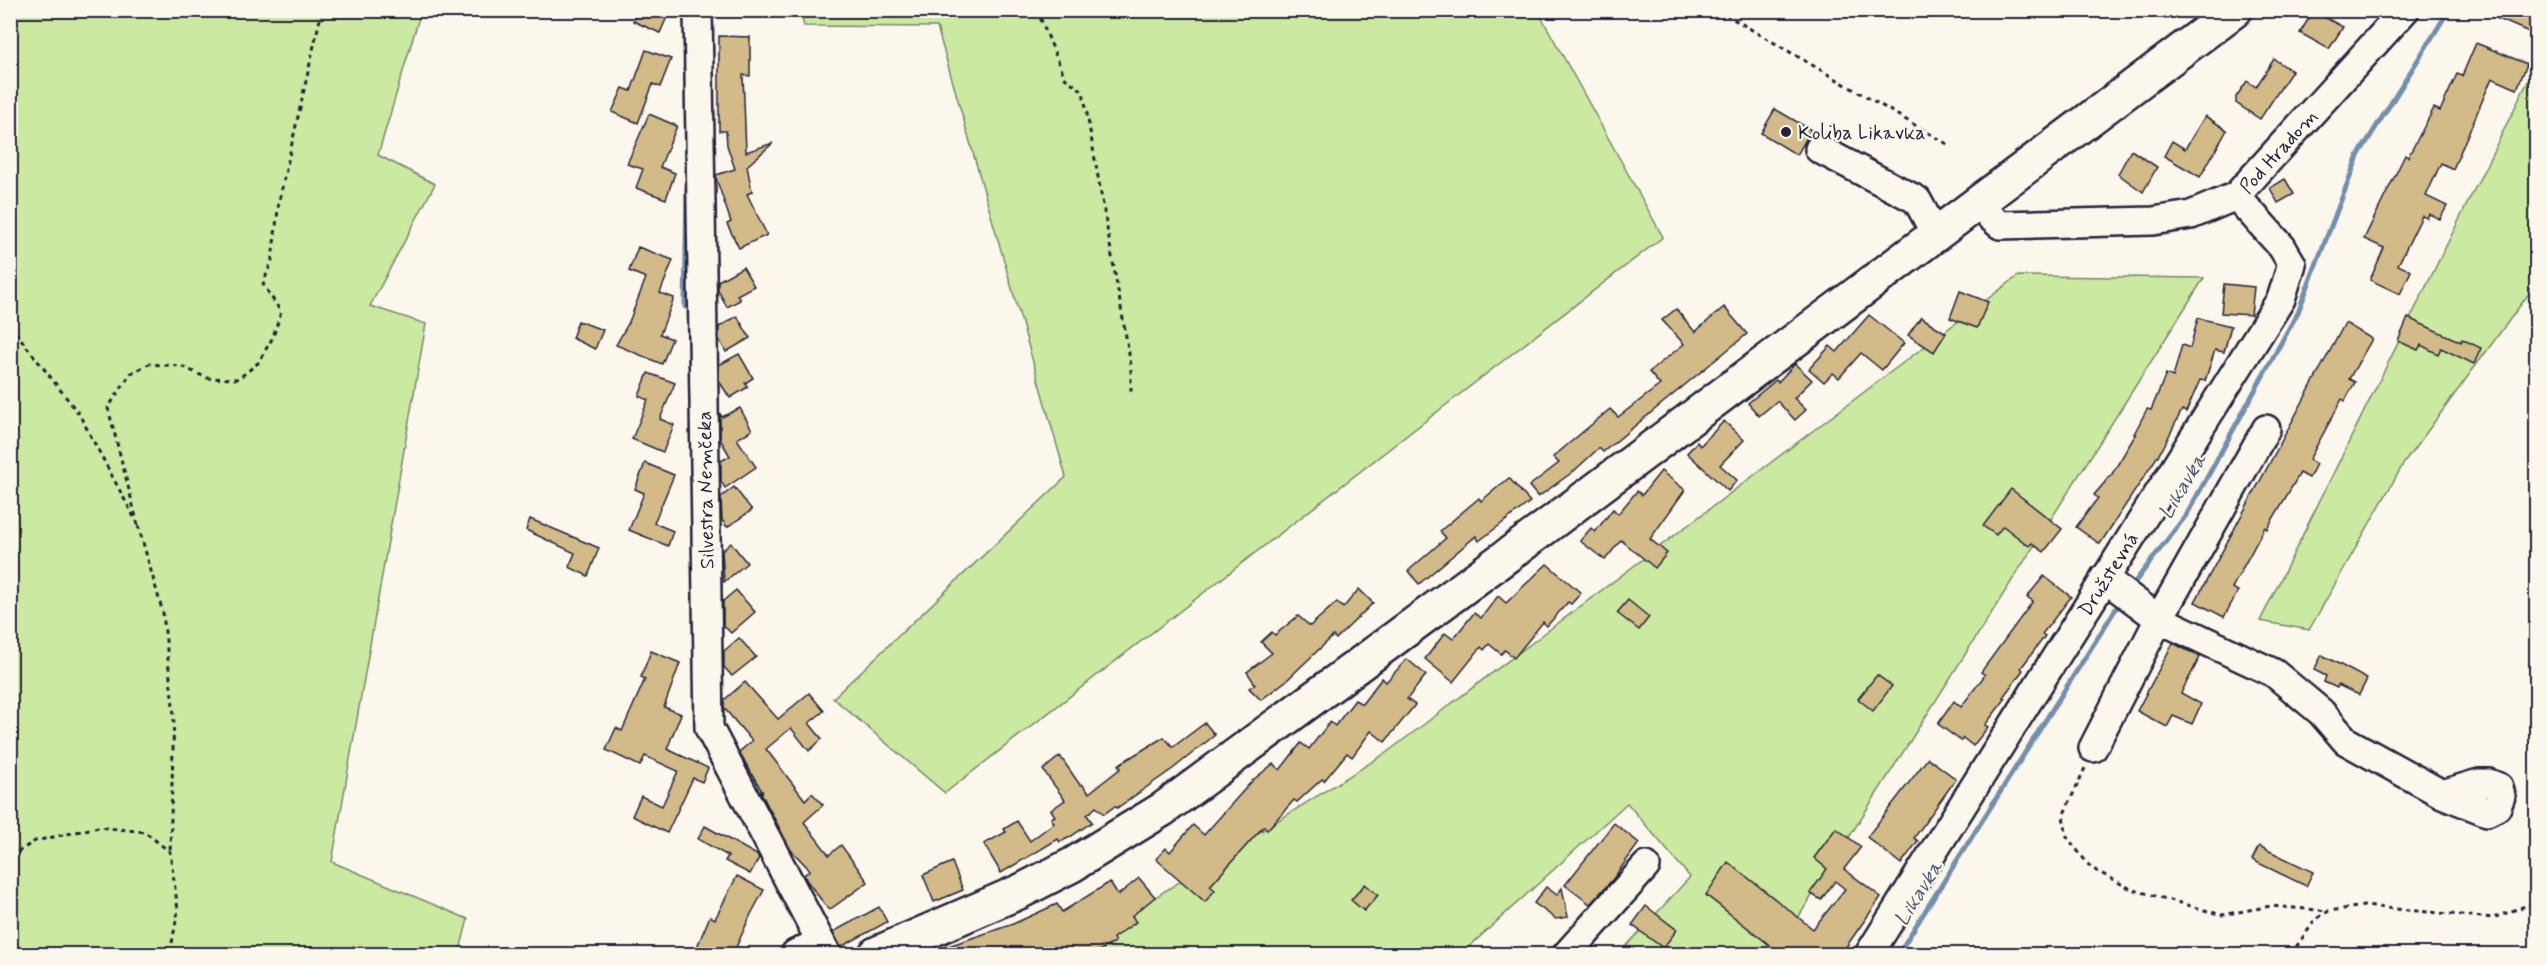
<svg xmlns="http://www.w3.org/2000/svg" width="2547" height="965" viewBox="0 0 2547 965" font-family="Mynerve,sans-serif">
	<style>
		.green { fill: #cbe9a1; stroke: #76866e; stroke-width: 1.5 }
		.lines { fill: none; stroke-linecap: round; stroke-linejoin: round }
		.stream { stroke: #758eac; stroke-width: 5 }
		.building { fill: #d2ba89; stroke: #22223b; stroke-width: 1.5 }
		.minor-casing { stroke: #22223b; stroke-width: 32 }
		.major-casing { stroke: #22223b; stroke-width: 38 }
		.path { stroke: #22223b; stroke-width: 3; stroke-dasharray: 4.5 4.5; stroke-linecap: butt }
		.minor { stroke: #fbf7ec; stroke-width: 27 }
		.major { stroke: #fbf7ec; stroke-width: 33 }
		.poi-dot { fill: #22223b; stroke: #fbf7ec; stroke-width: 2 }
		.labels { text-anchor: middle; stroke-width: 4.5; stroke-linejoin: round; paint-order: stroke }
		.poi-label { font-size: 20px; fill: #22223b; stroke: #fbf7ec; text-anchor: start }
		.street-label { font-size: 20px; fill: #22223b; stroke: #fbf7ec }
		.water-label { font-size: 21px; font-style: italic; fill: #4c5874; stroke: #fbf7ec }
	</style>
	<rect width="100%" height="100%" fill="#fbf7ec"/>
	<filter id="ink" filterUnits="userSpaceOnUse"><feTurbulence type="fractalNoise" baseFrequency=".0167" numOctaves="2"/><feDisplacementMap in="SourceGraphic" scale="12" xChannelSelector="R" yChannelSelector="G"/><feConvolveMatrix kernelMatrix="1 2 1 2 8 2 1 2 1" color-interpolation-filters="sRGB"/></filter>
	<g filter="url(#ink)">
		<g class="green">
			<path d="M 10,11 L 421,11 L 378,155 L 435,184 L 370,306 L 426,324 L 332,862 L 468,919 L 459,954 L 11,954 Z"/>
			<path d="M 800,11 L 1538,11 L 1663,237 L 945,793 L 833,698 L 1066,477 L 937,27 L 804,26 Z"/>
			<path d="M 2536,65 L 2536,284 L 2404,463 L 2309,630 L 2260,621 Z"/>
			<path d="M 2018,276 L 2204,278 L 1775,954 L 1619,954 L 1690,877 L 1627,803 L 1461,954 L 1064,954 L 1386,753 Z"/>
		</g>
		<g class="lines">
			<g class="stream">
				<path d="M 685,307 L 687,189"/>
				<path d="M 2131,587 L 2187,514 L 2298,312 L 2358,156 L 2449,10"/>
				<path d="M 1898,954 L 2122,599"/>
			</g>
		</g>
		<g class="building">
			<path d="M 638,10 L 670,10 L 660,33 L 633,21 Z"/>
			<path d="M 2480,10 L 2536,10 L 2536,35 L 2480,11 Z"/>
			<path d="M 2313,11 L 2343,27 L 2329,49 L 2300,33 Z"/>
			<path d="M 719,36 L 750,37 L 750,76 L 743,75 L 746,152 L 773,143 L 747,166 L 752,192 L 747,194 L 767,235 L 739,248 L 727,224 L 731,222 L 716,178 L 716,175 L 735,169 L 727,145 L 726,131 L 719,131 Z"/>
			<path d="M 2476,43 L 2527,64 L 2517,89 L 2492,78 L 2453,169 L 2441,163 L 2426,196 L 2447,206 L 2440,219 L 2429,214 L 2427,218 L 2422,216 L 2398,265 L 2411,271 L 2400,294 L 2370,280 L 2384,248 L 2364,239 L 2405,155 L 2408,157 L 2434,108 L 2440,111 L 2457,74 L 2462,76 Z"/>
			<path d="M 646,50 L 671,59 L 660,87 L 653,84 L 638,123 L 612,112 L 623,88 L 631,91 Z"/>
			<path d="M 2274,59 L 2292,71 L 2260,119 L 2236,103 L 2236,97 L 2247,81 L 2256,87 Z"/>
			<path d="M 1775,109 L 1811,130 L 1797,155 L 1761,133 Z"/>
			<path d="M 649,114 L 677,126 L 660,167 L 675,173 L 666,199 L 636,188 L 643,169 L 627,164 Z"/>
			<path d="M 2205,116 L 2227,130 L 2200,177 L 2164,156 L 2172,141 L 2185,149 Z"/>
			<path d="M 2131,150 L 2157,167 L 2143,192 L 2118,174 Z"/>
			<path d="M 2285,179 L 2294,194 L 2278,203 L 2270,188 Z"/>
			<path d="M 638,247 L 673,260 L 660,293 L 674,298 L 660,334 L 672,339 L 662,364 L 616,345 L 629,322 L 646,278 L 629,271 Z"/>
			<path d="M 743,267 L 754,286 L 737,295 L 740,300 L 727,307 L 718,290 L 718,281 Z"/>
			<path d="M 2224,284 L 2254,287 L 2251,315 L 2221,313 Z"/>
			<path d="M 1960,291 L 1988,302 L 1977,328 L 1950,318 Z"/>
			<path d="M 1724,307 L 1747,334 L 1603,452 L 1599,448 L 1574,471 L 1538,497 L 1529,486 L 1559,463 L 1553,457 L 1610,409 L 1618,417 L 1660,385 L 1649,372 L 1684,344 L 1662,320 L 1676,309 L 1695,332 Z"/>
			<path d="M 1869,315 L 1904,343 L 1882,370 L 1861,353 L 1839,378 L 1833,373 L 1824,382 L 1809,369 L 1830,346 L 1837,352 Z"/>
			<path d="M 737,316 L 750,338 L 726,352 L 719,339 L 719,327 Z"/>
			<path d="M 1921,317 L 1946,333 L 1934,352 L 1908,335 Z"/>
			<path d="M 2198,318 L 2231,326 L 2224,352 L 2215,350 L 2205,381 L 2200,380 L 2186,412 L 2182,410 L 2163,448 L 2100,544 L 2076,527 L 2098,498 L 2094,495 L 2112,474 L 2136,434 L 2134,434 L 2147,409 L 2151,410 L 2166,374 L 2173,377 L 2182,345 L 2190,348 Z"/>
			<path d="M 2408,318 L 2461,342 L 2462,339 L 2481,348 L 2474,364 L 2441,348 L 2438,354 L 2421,345 L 2418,350 L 2398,341 Z"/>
			<path d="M 578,321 L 603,330 L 595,349 L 572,338 Z"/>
			<path d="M 2345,323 L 2372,339 L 2349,379 L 2355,382 L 2345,401 L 2342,399 L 2309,460 L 2316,464 L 2309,478 L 2300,473 L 2267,529 L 2265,527 L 2232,588 L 2238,591 L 2224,617 L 2195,602 Z"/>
			<path d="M 739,354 L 753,378 L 745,383 L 748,387 L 730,398 L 719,381 L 719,365 Z"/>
			<path d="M 1795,364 L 1812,380 L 1794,398 L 1806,410 L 1795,420 L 1777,401 L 1759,416 L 1748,403 L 1776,380 L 1778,382 Z"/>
			<path d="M 648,373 L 675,383 L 660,419 L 674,425 L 663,452 L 632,439 L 648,400 L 639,396 Z"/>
			<path d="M 740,408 L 752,430 L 737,439 L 756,467 L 725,488 L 721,481 L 721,461 L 730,456 L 720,439 L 720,414 L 722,417 Z"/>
			<path d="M 1724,421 L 1744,440 L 1720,465 L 1737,480 L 1728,491 L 1687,453 L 1697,442 L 1700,446 Z"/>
			<path d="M 645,463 L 674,475 L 654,523 L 673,531 L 668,546 L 629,530 L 644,493 L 635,489 Z"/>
			<path d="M 1661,471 L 1685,490 L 1650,539 L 1667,553 L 1655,568 L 1621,540 L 1605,560 L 1580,541 L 1591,528 L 1595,532 L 1613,509 L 1618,514 L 1637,491 L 1642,495 Z"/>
			<path d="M 1509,478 L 1530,502 L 1479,541 L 1476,536 L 1419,584 L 1408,571 L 1446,538 L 1440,531 L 1479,498 L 1481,501 Z"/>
			<path d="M 734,487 L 752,510 L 727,527 L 722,520 L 721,497 Z"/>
			<path d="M 2011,489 L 2062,529 L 2044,552 L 2032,543 L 2029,546 L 2003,526 L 1996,535 L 1983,526 Z"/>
			<path d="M 530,519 L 599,548 L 588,576 L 569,567 L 575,553 L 526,530 Z"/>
			<path d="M 731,543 L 747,563 L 724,582 L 722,551 Z"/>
			<path d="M 1547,564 L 1581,593 L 1571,604 L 1568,602 L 1547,626 L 1543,622 L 1514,658 L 1505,650 L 1501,654 L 1489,644 L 1484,650 L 1481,647 L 1453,682 L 1425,659 L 1445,633 L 1453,639 L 1474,613 L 1481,618 L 1498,596 L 1506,603 Z"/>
			<path d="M 2044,576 L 2071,597 L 2042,634 L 2045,636 L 2021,668 L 2023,670 L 2003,697 L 2006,698 L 1985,725 L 1988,727 L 1973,746 L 1963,738 L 1961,741 L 1938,724 L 1954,701 L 1961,707 L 1985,675 L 1981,672 L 2033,601 L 2027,597 Z"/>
			<path d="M 1359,589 L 1373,603 L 1336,639 L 1333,636 L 1287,680 L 1261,700 L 1249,688 L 1255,684 L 1247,672 L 1272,653 L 1261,642 L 1272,632 L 1275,635 L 1298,616 L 1310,626 L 1337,602 L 1343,608 Z"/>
			<path d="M 736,590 L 755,612 L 731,633 L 723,625 L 723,601 Z"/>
			<path d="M 1628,600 L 1649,617 L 1639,630 L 1617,613 Z"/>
			<path d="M 739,638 L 756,657 L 732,676 L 724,667 L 724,651 Z"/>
			<path d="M 2173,643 L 2200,657 L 2181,693 L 2201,704 L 2192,724 L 2173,716 L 2167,727 L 2137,711 Z"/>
			<path d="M 651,651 L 680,663 L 664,707 L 681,714 L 667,749 L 708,768 L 702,782 L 693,778 L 667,833 L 632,816 L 641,796 L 662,806 L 678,771 L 645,756 L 640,766 L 606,750 L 616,728 L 622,731 L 645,679 L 641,677 Z"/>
			<path d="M 2322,655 L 2367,679 L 2359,695 L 2338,685 L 2337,688 L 2324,682 L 2326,676 L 2314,670 Z"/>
			<path d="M 1407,659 L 1426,675 L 1407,699 L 1415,705 L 1385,742 L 1371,731 L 1352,757 L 1347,753 L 1324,781 L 1322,779 L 1297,802 L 1294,800 L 1267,830 L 1264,826 L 1210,886 L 1215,890 L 1205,902 L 1156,859 L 1166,848 L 1170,852 L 1193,825 L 1204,835 L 1253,780 L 1273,764 L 1280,770 L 1301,743 L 1309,749 L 1330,722 L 1335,726 L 1355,700 L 1362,704 L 1382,678 L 1386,682 Z"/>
			<path d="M 1877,675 L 1892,686 L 1873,711 L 1858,699 Z"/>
			<path d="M 745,682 L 778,719 L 809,693 L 824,711 L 809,723 L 822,739 L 809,751 L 791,728 L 766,749 L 805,800 L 812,793 L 823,805 L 804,822 L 829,855 L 841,845 L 868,882 L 829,910 L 807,881 L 804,875 L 810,870 L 791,850 L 760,791 L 763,793 L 739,752 L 752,741 L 724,708 L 724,700 Z"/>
			<path d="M 1205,723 L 1215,735 L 1174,768 L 1117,808 L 1115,806 L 1104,814 L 1096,807 L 1087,815 L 1092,822 L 1070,837 L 1060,842 L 1058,839 L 1001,873 L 984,844 L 1006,832 L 1004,829 L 1017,821 L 1030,841 L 1054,823 L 1051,818 L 1055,816 L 1051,810 L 1065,800 L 1043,770 L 1060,756 L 1080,785 L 1082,784 L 1089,793 L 1121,768 L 1118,765 L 1164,737 L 1173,747 Z"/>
			<path d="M 1928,758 L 1956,779 L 1914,838 L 1918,841 L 1901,864 L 1867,837 Z"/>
			<path d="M 1614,823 L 1639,843 L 1613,879 L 1590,904 L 1565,885 Z"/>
			<path d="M 705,826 L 757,855 L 759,858 L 750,874 L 725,861 L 728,856 L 698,839 Z"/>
			<path d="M 1836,828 L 1861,847 L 1844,869 L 1881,897 L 1841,954 L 1781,954 L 1706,895 L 1728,862 L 1813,929 L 1845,889 L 1835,881 L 1821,900 L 1810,893 L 1827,869 L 1814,858 Z"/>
			<path d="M 2259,846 L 2313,872 L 2306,886 L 2252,860 Z"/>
			<path d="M 952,862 L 963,890 L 934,902 L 923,875 Z"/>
			<path d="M 737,876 L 764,890 L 751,914 L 733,954 L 694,954 L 710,916 L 715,919 Z"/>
			<path d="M 1139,878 L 1155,897 L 1132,916 L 1136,922 L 1113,938 L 1115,942 L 1094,954 L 932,954 L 931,952 L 1013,924 L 1057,904 L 1062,912 L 1110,882 L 1118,895 Z"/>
			<path d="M 1365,884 L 1378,895 L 1364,911 L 1351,900 Z"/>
			<path d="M 1546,887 L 1557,895 L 1562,888 L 1568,917 L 1556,919 L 1534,903 Z"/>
			<path d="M 1646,906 L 1677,930 L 1663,948 L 1632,925 Z"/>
			<path d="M 879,907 L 887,922 L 841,947 L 833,932 Z"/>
		</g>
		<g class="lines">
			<g class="minor-casing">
				<g id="minor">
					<path d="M 698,10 L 709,728 L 827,954"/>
					<path d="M 1819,149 L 1917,200 L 1936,235"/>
					<path d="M 1976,205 L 2000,225 L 2153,221 L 2191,215 L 2236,196 L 2405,10"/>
					<path d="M 2104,578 L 2159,619 L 2266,429"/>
					<path d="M 2093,748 L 2159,619 L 2274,673 L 2321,712 L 2346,741 L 2442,794 L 2487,812 L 2497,807 L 2501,796 L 2499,787 L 2489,783 L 2479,783 L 2442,794"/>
					<path d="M 795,954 L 820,942"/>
					<path d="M 1567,954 L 1646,866"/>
					<path d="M 1869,954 L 2281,299 L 2292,264 L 2282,247 L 2236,196"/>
				</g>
			</g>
			<g class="major-casing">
				<path id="major" d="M 876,954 L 1021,891 L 1072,865 L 1163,809 L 1546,527 L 2235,10"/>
			</g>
			<g class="path">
				<path d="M 1037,10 L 1065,78 L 1083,91 L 1131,365 L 1131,392"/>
				<path d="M 1718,10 L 1949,145"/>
				<path d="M 10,325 L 79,414 L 135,519"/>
				<path d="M 138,525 L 108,408 L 131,373 L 149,364 L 181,366 L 207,378 L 238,379 L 258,363 L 273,337 L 281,312 L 263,284 L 272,260 L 279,201 L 322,10"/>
				<path d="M 138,525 L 163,613 L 174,715 L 170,852"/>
				<path d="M 2085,768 L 2063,816 L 2067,837 L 2091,868 L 2131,889 L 2222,915 L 2271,906 L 2329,911"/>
				<path d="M 10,857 L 35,841 L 99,827 L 145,832 L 170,852 L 178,910 L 170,954"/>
				<path d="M 2291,954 L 2316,919 L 2329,911 L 2364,906 L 2493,918 L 2536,902"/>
			</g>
			<use href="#minor" class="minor"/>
			<use href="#major" class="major"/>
		</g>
	</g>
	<circle class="poi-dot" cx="1786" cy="132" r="6"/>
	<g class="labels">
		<g class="poi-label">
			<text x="1798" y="139">Koliba Likavka</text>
		</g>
		<g class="street-label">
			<text transform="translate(2278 151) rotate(-48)" y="7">Pod Hradom</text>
			<text transform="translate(705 490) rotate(-91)" y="7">Silvestra Nemčeka</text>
			<text transform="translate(2108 574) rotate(-58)" y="7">Družstevná</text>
		</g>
		<g class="water-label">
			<text transform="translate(2182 486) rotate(-59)" y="7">Likavka</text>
			<text transform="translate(1918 893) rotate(-58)" y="7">Likavka</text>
		</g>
	</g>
	<rect width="2547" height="965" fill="none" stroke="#fbf7ec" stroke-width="36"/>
	<rect x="18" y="18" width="2511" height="929" fill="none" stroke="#22223b" stroke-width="2" filter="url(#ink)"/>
</svg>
